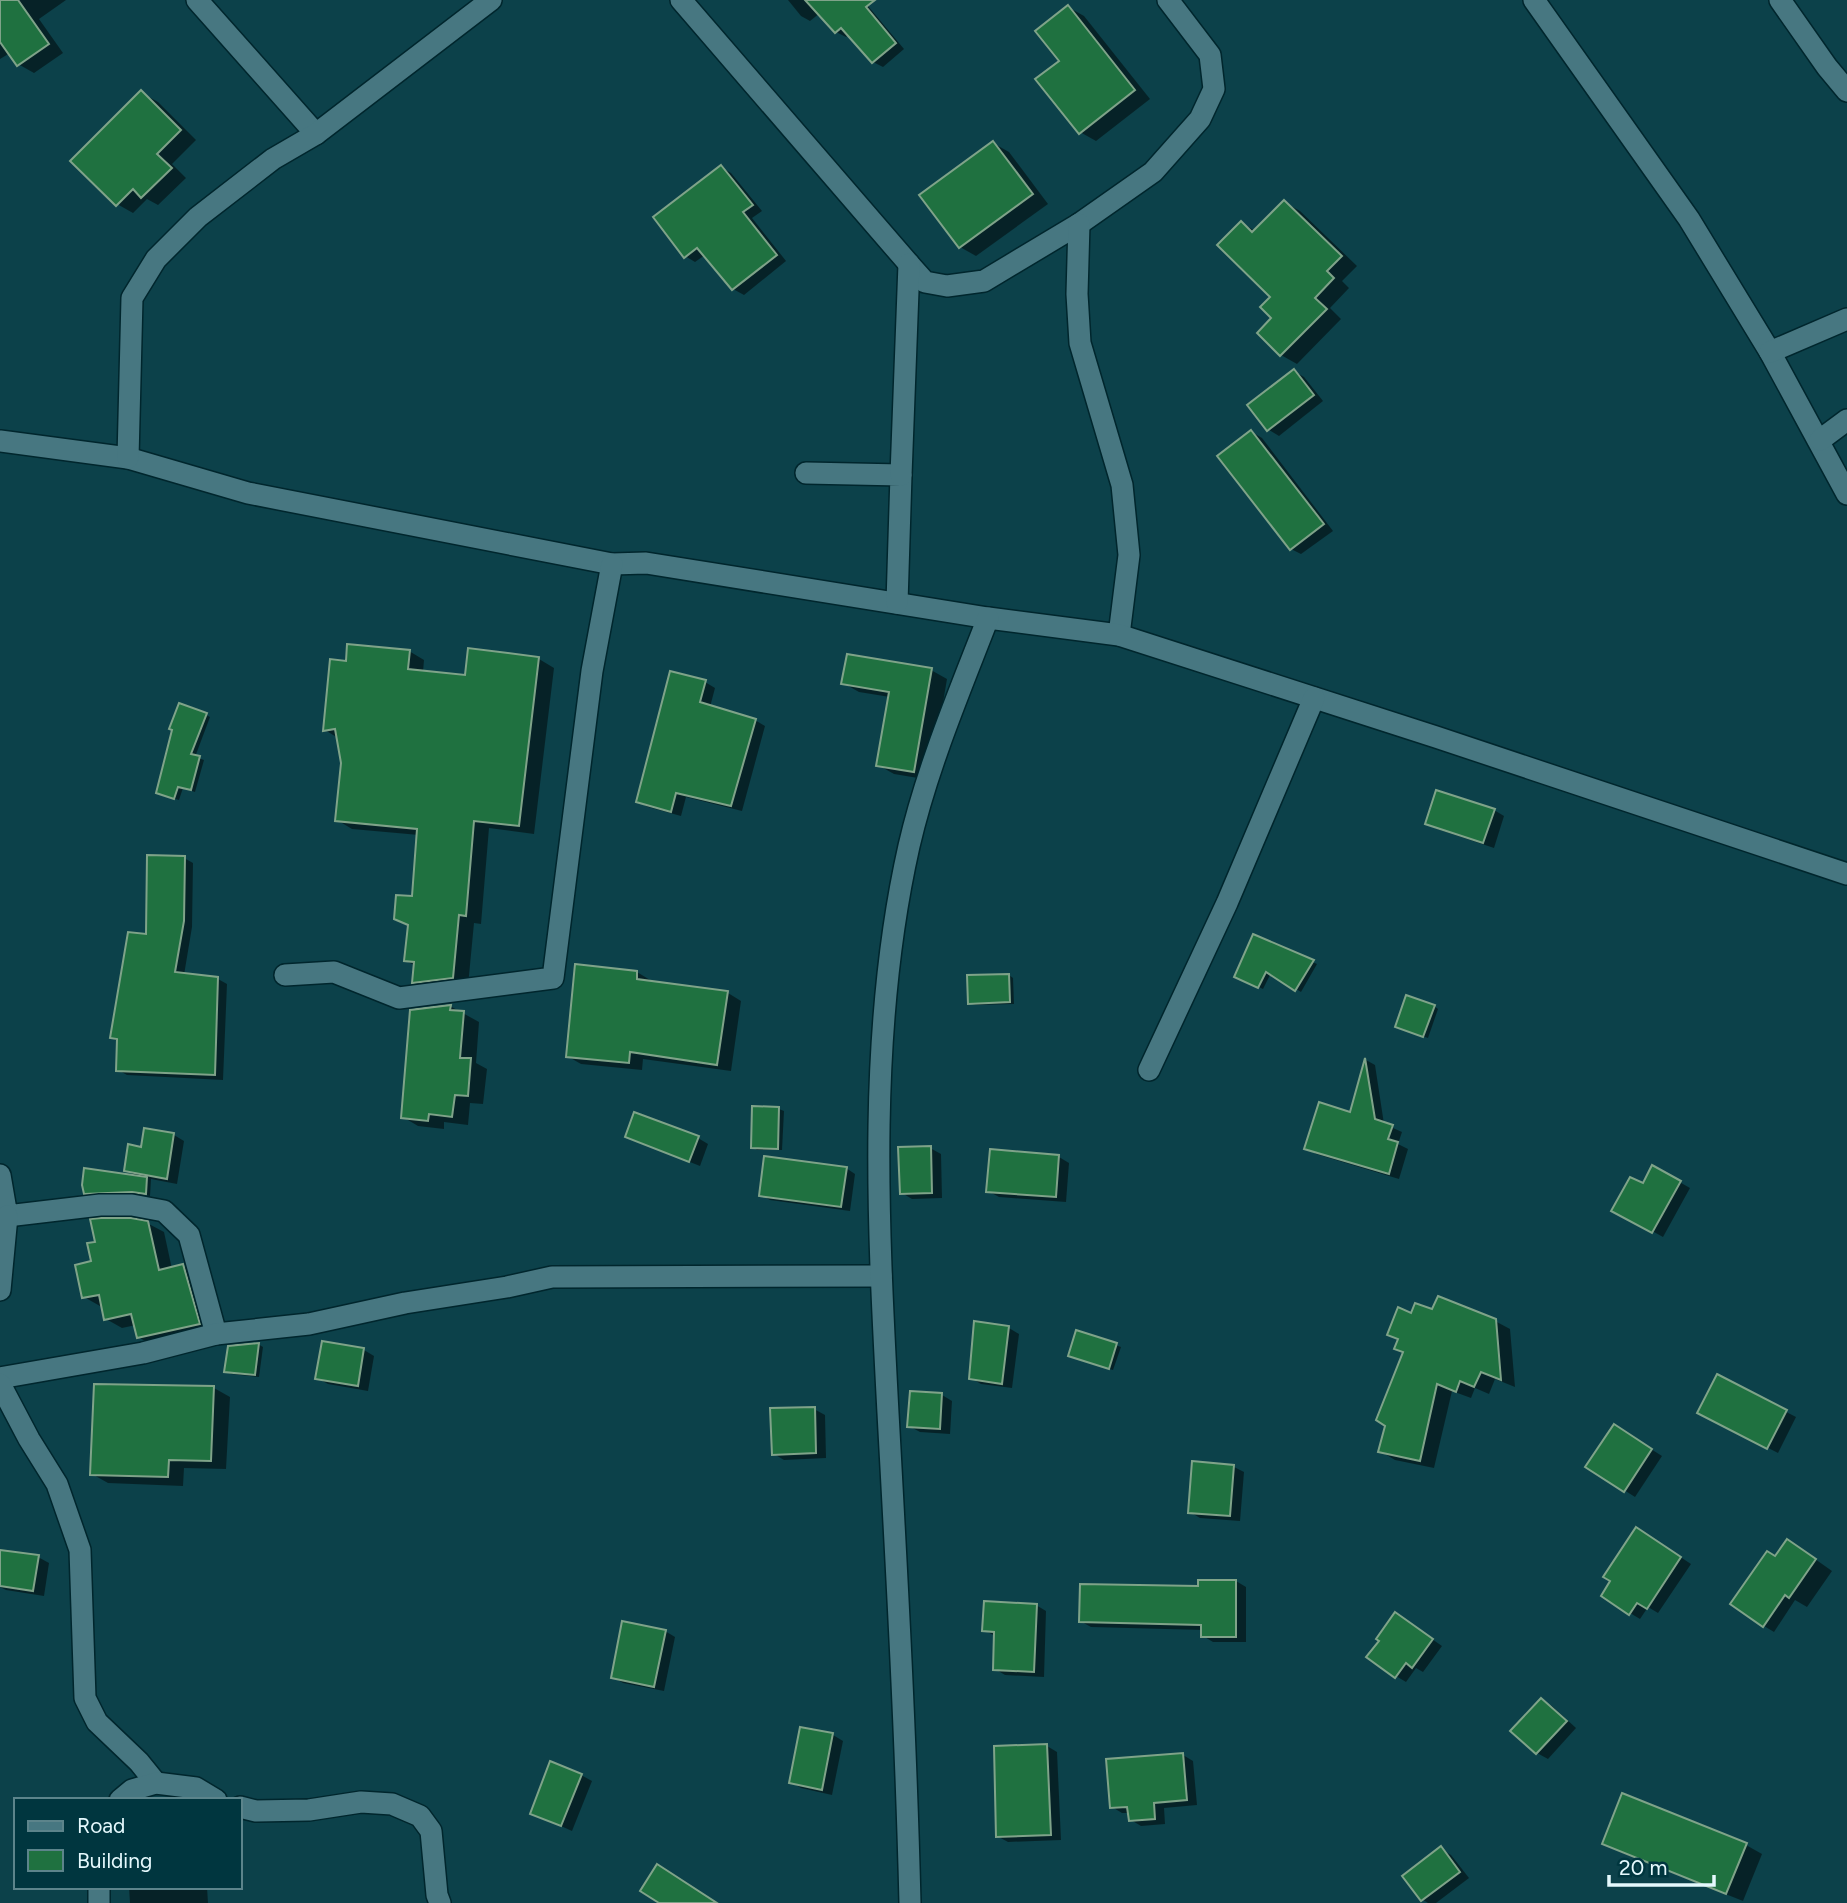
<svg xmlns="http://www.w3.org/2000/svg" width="1847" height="1903" viewBox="0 0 1847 1903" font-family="Figtree,sans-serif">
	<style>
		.shadow { fill: #0007 }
		.building { fill: #1f7140; stroke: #7fa389; stroke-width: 2 }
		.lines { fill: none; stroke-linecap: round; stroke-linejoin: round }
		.minor-casing { stroke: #00262d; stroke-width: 24 }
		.minor { stroke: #477781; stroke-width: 21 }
	</style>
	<rect width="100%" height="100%" fill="#0c414a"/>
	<g class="shadow">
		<path d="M 0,0 L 66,0 L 39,19 L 63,53 L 34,73 L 18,64 L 10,53 L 0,59 Z"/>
		<path d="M 788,0 L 863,0 L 904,49 L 883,67 L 873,62 L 849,34 L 846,37 L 836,32 L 820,13 L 810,21 L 801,16 Z"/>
		<path d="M 1068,7 L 1084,16 L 1150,99 L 1096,141 L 1080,132 L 1061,61 Z"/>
		<path d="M 142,93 L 158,102 L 196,140 L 172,164 L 186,178 L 158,205 L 147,199 L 133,213 L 117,204 Z"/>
		<path d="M 993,143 L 1009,152 L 1048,204 L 976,256 L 960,247 Z"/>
		<path d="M 721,167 L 731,173 L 762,211 L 752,218 L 786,261 L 744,295 L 733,289 L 705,255 L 695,262 L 685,256 Z"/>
		<path d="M 1284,202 L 1300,211 L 1357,266 L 1342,281 L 1349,288 L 1330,308 L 1341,319 L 1297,364 L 1281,355 L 1274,318 L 1273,297 L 1242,223 L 1255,231 Z"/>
		<path d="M 1294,371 L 1304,377 L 1323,401 L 1279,436 L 1269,430 Z"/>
		<path d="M 1252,432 L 1262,438 L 1333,531 L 1301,554 L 1291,549 Z"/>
		<path d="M 470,650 L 539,659 L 554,668 L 534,834 L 489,828 L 481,924 L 474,923 L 468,986 L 429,991 L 414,982 L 416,966 L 406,961 L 419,835 L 352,829 L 337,820 L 343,763 L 338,738 L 325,730 L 348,662 L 409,651 L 424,660 L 423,672 L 466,677 Z"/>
		<path d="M 931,670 L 947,679 L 930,780 L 894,774 L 878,765 L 890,697 L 859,692 L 843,683 Z"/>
		<path d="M 705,682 L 715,688 L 710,707 L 755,720 L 765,726 L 742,811 L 686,797 L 681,816 L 648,807 L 638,802 Z"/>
		<path d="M 206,715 L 210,717 L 195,757 L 204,760 L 195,792 L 183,788 L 179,800 L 162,795 Z"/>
		<path d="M 1494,810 L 1504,816 L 1494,848 L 1437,829 L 1427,823 Z"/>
		<path d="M 184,858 L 193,863 L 192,927 L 184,975 L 218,979 L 227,984 L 223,1080 L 127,1075 L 118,1070 L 119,1042 L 112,1038 Z"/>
		<path d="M 1254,936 L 1317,964 L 1301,992 L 1271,973 L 1263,989 L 1241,979 Z"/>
		<path d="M 637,972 L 650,980 L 650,982 L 728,993 L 741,1001 L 731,1071 L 643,1059 L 642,1070 L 581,1064 L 567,1056 Z"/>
		<path d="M 1009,975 L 1013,978 L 1014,1004 L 975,1005 L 970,1003 Z"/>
		<path d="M 450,1006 L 479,1022 L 476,1063 L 487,1069 L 483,1104 L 470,1103 L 468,1125 L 444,1122 L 444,1129 L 418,1126 L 403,1117 Z"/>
		<path d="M 1434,1006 L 1438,1009 L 1428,1038 L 1401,1029 Z"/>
		<path d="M 1366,1060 L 1375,1065 L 1384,1124 L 1402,1132 L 1398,1144 L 1408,1149 L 1399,1179 L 1316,1154 L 1306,1148 L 1352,1114 Z"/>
		<path d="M 779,1109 L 784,1111 L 782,1150 L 757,1150 L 753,1147 Z"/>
		<path d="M 146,1130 L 174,1135 L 184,1141 L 177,1184 L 151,1179 L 150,1196 L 138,1194 L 90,1195 L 85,1193 L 138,1177 L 126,1170 L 143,1149 Z"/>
		<path d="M 627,1137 L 698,1138 L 708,1144 L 700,1166 Z"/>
		<path d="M 930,1148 L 941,1154 L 942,1198 L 912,1199 L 902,1193 Z"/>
		<path d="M 1059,1157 L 1069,1163 L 1066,1202 L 999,1197 L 988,1191 Z"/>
		<path d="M 1653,1167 L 1690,1188 L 1663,1237 L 1614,1210 L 1643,1185 Z"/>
		<path d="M 846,1168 L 855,1174 L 850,1211 L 770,1200 L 761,1195 Z"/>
		<path d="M 147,1223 L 164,1232 L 172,1269 L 183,1266 L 199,1276 L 215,1333 L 154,1346 L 138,1337 L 136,1325 L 122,1328 L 106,1319 L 103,1306 L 100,1306 L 84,1297 L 94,1263 Z"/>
		<path d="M 1433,1311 L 1495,1321 L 1510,1329 L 1515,1387 L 1495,1379 L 1489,1394 L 1475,1388 L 1471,1398 L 1452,1391 L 1434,1468 L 1395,1460 L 1380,1451 L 1405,1353 L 1396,1348 L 1412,1315 Z"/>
		<path d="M 1009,1328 L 1019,1334 L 1012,1388 L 981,1384 L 971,1378 Z"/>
		<path d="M 1077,1332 L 1121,1347 L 1113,1370 L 1074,1358 Z"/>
		<path d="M 323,1343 L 364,1350 L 374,1356 L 368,1391 L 328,1384 L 317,1378 Z"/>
		<path d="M 258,1344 L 263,1347 L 259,1377 L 231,1374 L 226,1371 Z"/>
		<path d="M 1718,1377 L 1796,1417 L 1778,1453 L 1710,1418 Z"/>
		<path d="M 214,1388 L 230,1397 L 226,1469 L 184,1468 L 183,1486 L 108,1483 L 92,1474 Z"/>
		<path d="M 942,1395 L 952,1401 L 950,1434 L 920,1432 L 909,1426 Z"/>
		<path d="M 814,1409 L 825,1415 L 826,1458 L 784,1460 L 774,1454 Z"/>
		<path d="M 1624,1432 L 1662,1456 L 1635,1497 L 1588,1467 Z"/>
		<path d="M 1234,1467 L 1244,1472 L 1240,1521 L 1200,1518 L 1190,1512 Z"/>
		<path d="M 1647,1535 L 1691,1564 L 1658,1613 L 1648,1607 L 1640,1619 L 1630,1613 Z"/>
		<path d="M 1798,1547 L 1832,1571 L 1807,1607 L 1795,1600 L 1774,1632 L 1764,1626 L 1776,1558 Z"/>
		<path d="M 0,1552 L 38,1557 L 49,1563 L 44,1596 L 6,1590 L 0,1587 Z"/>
		<path d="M 1236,1581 L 1246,1587 L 1246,1642 L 1213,1642 L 1203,1636 L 1203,1630 L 1091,1627 L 1080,1621 L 1200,1588 Z"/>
		<path d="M 1036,1605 L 1046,1611 L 1044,1677 L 1005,1675 L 995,1669 L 995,1636 L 984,1630 Z"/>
		<path d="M 1406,1621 L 1442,1646 L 1423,1672 L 1416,1668 L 1406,1682 L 1396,1676 Z"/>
		<path d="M 665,1631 L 675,1637 L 664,1691 L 623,1683 L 613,1677 Z"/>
		<path d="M 1541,1700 L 1552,1706 L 1576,1728 L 1548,1759 L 1537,1753 L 1513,1730 Z"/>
		<path d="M 801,1729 L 833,1735 L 843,1741 L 832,1795 L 801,1788 L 791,1782 Z"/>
		<path d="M 1047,1746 L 1057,1752 L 1061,1840 L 1008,1842 L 997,1836 Z"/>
		<path d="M 1183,1755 L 1193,1761 L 1197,1805 L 1164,1808 L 1165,1824 L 1141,1826 L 1131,1820 L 1130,1813 L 1122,1813 L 1112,1807 Z"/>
		<path d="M 581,1775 L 592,1781 L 572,1831 L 532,1813 Z"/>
		<path d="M 1604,1843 L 1746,1845 L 1762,1854 L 1743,1901 L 1620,1852 Z"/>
		<path d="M 1441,1849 L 1451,1855 L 1469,1878 L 1436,1903 L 1428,1903 L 1422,1899 Z"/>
		<path d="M 129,1887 L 207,1887 L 208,1903 L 130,1903 Z"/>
	</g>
	<g class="building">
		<path d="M 0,0 L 18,0 L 49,44 L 17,66 L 0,42 Z"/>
		<path d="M 805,0 L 875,0 L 866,7 L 896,43 L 872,63 L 841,28 L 835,33 Z"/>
		<path d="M 1068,5 L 1135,90 L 1079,134 L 1035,79 L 1059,61 L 1035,31 Z"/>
		<path d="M 141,90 L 181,130 L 157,154 L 172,168 L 141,198 L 133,189 L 116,206 L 70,161 Z"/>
		<path d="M 993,141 L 1033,194 L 959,248 L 919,195 Z"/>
		<path d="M 721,165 L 753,205 L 743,212 L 777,255 L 732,290 L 697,248 L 684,258 L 653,217 Z"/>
		<path d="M 1284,200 L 1342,256 L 1327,271 L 1334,278 L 1315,298 L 1327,309 L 1280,356 L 1257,333 L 1271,318 L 1260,307 L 1270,297 L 1217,245 L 1241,221 L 1252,232 Z"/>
		<path d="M 1294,369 L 1314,395 L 1267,431 L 1247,405 Z"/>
		<path d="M 1251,430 L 1324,524 L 1290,550 L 1217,456 Z"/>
		<path d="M 347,644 L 410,650 L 408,669 L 465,675 L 468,648 L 539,657 L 519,826 L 474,821 L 466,916 L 459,915 L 453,978 L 412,983 L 414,962 L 404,961 L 408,925 L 394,919 L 396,895 L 412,896 L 417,829 L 335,821 L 341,763 L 335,729 L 323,731 L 330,659 L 346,661 Z"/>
		<path d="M 847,654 L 932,668 L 914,772 L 876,766 L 889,692 L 841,684 Z"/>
		<path d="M 670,671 L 706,680 L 700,702 L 756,719 L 731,806 L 676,793 L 671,812 L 636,802 Z"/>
		<path d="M 179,703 L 207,713 L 191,754 L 200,756 L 191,790 L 178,787 L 174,799 L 156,793 L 172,730 L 169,729 Z"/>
		<path d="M 1436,790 L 1495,809 L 1483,843 L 1425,824 Z"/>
		<path d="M 147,855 L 185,856 L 184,921 L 175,972 L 218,977 L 215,1075 L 116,1071 L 117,1039 L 110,1038 L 128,932 L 146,934 Z"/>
		<path d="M 1253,934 L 1314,960 L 1295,991 L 1266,972 L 1258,988 L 1234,977 Z"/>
		<path d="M 575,964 L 637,971 L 637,979 L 728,991 L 717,1065 L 630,1052 L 629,1063 L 566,1057 Z"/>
		<path d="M 1009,974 L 1010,1002 L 968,1004 L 967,975 Z"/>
		<path d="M 1406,995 L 1435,1005 L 1423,1037 L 1395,1027 Z"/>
		<path d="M 451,1005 L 450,1010 L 464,1011 L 460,1058 L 471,1058 L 468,1096 L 455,1095 L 452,1117 L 429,1114 L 428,1121 L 401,1118 L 410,1010 Z"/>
		<path d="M 1365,1058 L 1375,1119 L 1393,1125 L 1388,1139 L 1398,1142 L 1389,1174 L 1304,1149 L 1319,1102 L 1350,1112 Z"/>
		<path d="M 752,1106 L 779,1107 L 778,1149 L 751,1148 Z"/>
		<path d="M 634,1112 L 699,1136 L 689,1162 L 625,1137 Z"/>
		<path d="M 144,1128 L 174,1133 L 167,1179 L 124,1171 L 128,1144 L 141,1147 Z"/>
		<path d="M 931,1146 L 932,1193 L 900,1194 L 898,1147 Z"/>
		<path d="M 990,1149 L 1059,1155 L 1056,1197 L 986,1192 Z"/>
		<path d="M 764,1156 L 847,1167 L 841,1207 L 759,1196 Z"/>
		<path d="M 1652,1165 L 1681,1181 L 1652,1233 L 1611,1211 L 1630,1177 L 1643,1183 Z"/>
		<path d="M 84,1168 L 147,1177 L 146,1194 L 132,1192 L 84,1194 L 82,1185 Z"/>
		<path d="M 101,1218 L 131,1218 L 148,1221 L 159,1270 L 183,1264 L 200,1324 L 137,1338 L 131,1314 L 104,1320 L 99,1295 L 82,1298 L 75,1265 L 91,1261 L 87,1243 L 95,1242 L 90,1219 Z"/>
		<path d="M 1438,1296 L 1496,1319 L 1501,1380 L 1481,1372 L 1474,1387 L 1460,1381 L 1456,1392 L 1437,1384 L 1420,1461 L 1378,1452 L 1385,1426 L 1376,1420 L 1403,1352 L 1394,1349 L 1398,1339 L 1387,1335 L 1398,1307 L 1411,1313 L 1415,1303 L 1432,1309 Z"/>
		<path d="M 974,1321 L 1009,1326 L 1002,1384 L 969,1379 Z"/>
		<path d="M 1076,1330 L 1117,1343 L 1109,1369 L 1068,1356 Z"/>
		<path d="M 322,1341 L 364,1348 L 358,1386 L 315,1379 Z"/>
		<path d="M 259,1343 L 255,1375 L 224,1372 L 228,1346 Z"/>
		<path d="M 1717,1374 L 1787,1410 L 1767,1449 L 1697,1413 Z"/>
		<path d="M 94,1384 L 214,1386 L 211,1461 L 169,1460 L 168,1477 L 90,1475 Z"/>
		<path d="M 910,1391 L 942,1393 L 940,1429 L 907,1427 Z"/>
		<path d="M 815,1407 L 816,1453 L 772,1455 L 770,1408 Z"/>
		<path d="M 1614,1424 L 1652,1449 L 1624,1492 L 1585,1467 Z"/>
		<path d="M 1192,1461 L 1234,1465 L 1230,1516 L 1188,1513 Z"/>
		<path d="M 1636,1527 L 1681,1557 L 1647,1609 L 1637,1603 L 1629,1615 L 1601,1596 L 1610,1581 L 1603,1577 Z"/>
		<path d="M 1787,1539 L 1816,1559 L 1789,1598 L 1785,1595 L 1763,1627 L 1730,1604 L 1767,1551 L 1775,1556 Z"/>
		<path d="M 0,1550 L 39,1555 L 33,1591 L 0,1586 Z"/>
		<path d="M 1198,1580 L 1236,1580 L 1236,1637 L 1201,1637 L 1201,1625 L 1079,1622 L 1080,1584 L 1198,1586 Z"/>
		<path d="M 984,1601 L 1037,1604 L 1034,1672 L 993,1670 L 994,1632 L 982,1631 Z"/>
		<path d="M 1395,1612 L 1433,1639 L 1412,1668 L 1406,1663 L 1395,1678 L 1366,1657 L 1379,1641 L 1376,1639 Z"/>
		<path d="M 622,1621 L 666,1630 L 654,1687 L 611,1678 Z"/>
		<path d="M 1541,1698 L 1567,1721 L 1536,1754 L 1510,1731 Z"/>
		<path d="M 800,1727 L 833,1733 L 822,1790 L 789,1783 Z"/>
		<path d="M 1047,1744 L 1051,1835 L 996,1837 L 994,1746 Z"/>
		<path d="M 1183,1753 L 1187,1800 L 1154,1803 L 1155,1819 L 1129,1821 L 1127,1807 L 1110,1808 L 1106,1759 Z"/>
		<path d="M 550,1761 L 582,1774 L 561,1826 L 530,1814 Z"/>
		<path d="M 1622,1793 L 1747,1843 L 1726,1894 L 1602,1844 Z"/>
		<path d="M 1441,1846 L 1460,1872 L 1421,1901 L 1402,1876 Z"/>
		<path d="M 657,1864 L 717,1903 L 659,1903 L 640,1891 Z"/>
	</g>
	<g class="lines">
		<g class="minor-casing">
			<g id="minor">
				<path d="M 197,0 L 316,134"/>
				<path d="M 681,0 L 909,264 L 925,282 L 947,286 L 984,281 L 1079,224 L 1153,172 L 1200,119 L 1214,89 L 1210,55 L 1168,0"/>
				<path d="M 1534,0 L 1689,219 L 1770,352 L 1847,494"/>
				<path d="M 1780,0 L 1827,67 L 1847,91"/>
				<path d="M 1079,224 L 1077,294 L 1080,343 L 1122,485 L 1129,555 L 1119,635"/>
				<path d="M 1770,352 L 1847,319"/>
				<path d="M 1820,440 L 1847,420"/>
				<path d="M 0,441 L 128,458 L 248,493 L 612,564 L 646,563 L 988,618 L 1119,635 L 1436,737 L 1847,874"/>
				<path d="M 128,458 L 132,298 L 156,259 L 198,217 L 273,159 L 316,134 L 491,0"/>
				<path d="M 806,473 L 901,475 L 897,603"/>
				<path d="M 901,475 L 909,264"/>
				<path d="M 285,975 L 334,972 L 399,998 L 553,978 L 592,671 L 612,564"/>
				<path d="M 1149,1070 L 1227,903 L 1314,698"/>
				<path d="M 0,1175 L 7,1216 L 100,1205 L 132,1205 L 164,1211 L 189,1235 L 216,1334"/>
				<path d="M 0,1290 L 7,1216"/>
				<path d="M 0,1378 L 143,1353 L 216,1334 L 309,1324 L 405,1303 L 507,1287 L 552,1277 L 881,1276"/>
				<path d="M 0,1384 L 29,1439 L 57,1484 L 80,1550 L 85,1698 L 97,1722 L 139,1762 L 156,1783"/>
				<path d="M 120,1800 L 132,1790 L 156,1783 L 196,1788 L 216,1800"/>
				<path d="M 240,1807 L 256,1811 L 309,1810 L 361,1802 L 392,1804 L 420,1816 L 431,1831 L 437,1895 L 440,1903"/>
				<path d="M 99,1887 L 99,1903"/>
				<path d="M 910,1903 C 906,1740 897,1576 888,1413 C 878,1225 867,1032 909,846 C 927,768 959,693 988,618"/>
			</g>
		</g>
		<use href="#minor" class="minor"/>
	</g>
	<rect x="14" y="1798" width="228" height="91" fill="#00363f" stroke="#5c848b" stroke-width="2"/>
	<rect x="28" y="1821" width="35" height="10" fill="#477781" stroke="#5c848b" stroke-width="2"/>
	<text x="77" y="1833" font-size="21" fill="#e5f9fd">Road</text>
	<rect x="28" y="1850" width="35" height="21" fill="#1f7140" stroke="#5c848b" stroke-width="2"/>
	<text x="77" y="1868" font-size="21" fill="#e5f9fd">Building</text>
	<path d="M1609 1875v10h105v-10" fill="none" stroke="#e5f9fd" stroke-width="3.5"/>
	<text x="1619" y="1875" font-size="21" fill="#e5f9fd" stroke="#00363f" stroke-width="5" paint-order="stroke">20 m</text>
</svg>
